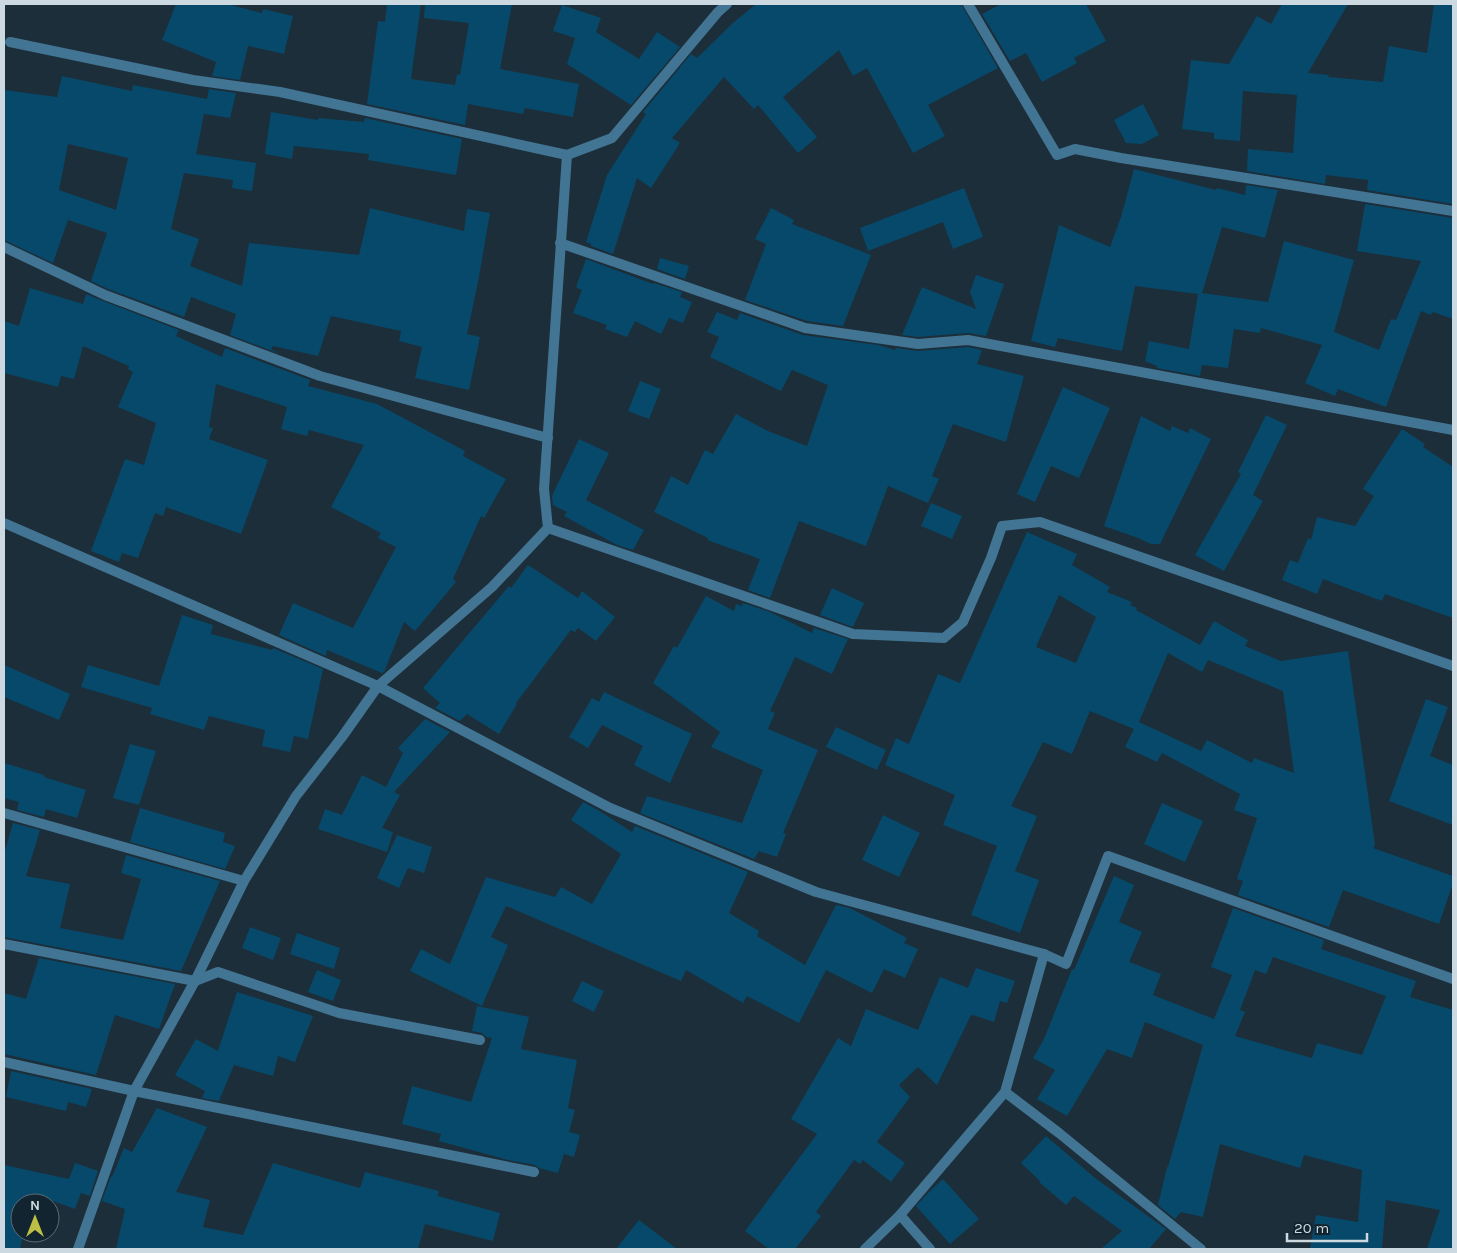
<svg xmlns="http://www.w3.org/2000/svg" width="1457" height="1253" viewBox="0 0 1457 1253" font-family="Karla,sans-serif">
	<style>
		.building { fill: #07496a; fill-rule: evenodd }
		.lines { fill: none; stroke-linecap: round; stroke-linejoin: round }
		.minor { stroke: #427493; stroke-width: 10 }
	</style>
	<rect width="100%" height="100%" fill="#1c2e39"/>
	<g class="building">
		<path d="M 176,4 L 227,4 L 262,13 L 263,9 L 293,16 L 284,54 L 248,46 L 240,80 L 212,76 L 216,62 L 162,40 Z"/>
		<path d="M 387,4 L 421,4 L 411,79 L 455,85 L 457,74 L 460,75 L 469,23 L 424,18 L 425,4 L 512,4 L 500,69 L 579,84 L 573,117 L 525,108 L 523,114 L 468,104 L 465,125 L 367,104 L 378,21 L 385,22 Z"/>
		<path d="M 756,4 L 961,4 L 998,68 L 928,105 L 945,136 L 913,153 L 867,68 L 853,76 L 839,50 L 783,97 L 817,137 L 798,153 L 758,105 L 754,109 L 724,77 L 672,138 L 680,143 L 651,188 L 637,178 L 613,254 L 591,246 L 591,244 L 586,242 L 607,175 L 646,114 L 643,112 L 691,54 L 697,58 L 734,22 Z"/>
		<path d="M 1001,4 L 1086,4 L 1106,41 L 1074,58 L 1077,63 L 1042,82 L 1026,53 L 1010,61 L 982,14 Z"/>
		<path d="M 1282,4 L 1348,4 L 1308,73 L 1329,75 L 1328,77 L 1383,82 L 1389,46 L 1427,53 L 1434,4 L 1453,4 L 1453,204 L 1367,190 L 1368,180 L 1326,175 L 1325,184 L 1247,171 L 1248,149 L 1293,153 L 1297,95 L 1243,91 L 1240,141 L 1214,139 L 1214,133 L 1182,129 L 1191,60 L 1229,64 L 1257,16 L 1271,24 Z"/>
		<path d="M 562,5 L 601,18 L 596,32 L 639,59 L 657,32 L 680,47 L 631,105 L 567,64 L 575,38 L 553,31 Z"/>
		<path d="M 62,76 L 132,91 L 133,85 L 207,99 L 209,89 L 236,93 L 230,118 L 204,114 L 196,154 L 256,163 L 252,191 L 232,188 L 233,180 L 184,173 L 171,229 L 199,239 L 190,266 L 242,286 L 249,243 L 359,255 L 370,208 L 464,231 L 467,209 L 490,213 L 478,282 L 467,334 L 480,337 L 469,390 L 415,378 L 422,347 L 399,341 L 401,331 L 331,316 L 318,356 L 273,346 L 271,349 L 280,354 L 230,335 L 236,314 L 191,297 L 184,317 L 108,289 L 91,281 L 107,233 L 68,220 L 53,263 L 4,240 L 4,90 L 57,97 ZM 68,144 L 128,158 L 116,210 L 59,190 Z"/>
		<path d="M 1143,104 L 1159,135 L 1142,144 L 1126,143 L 1114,120 Z"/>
		<path d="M 271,112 L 318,120 L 318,118 L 364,122 L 365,118 L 462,139 L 456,175 L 368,160 L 369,154 L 294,146 L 292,159 L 265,154 Z"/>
		<path d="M 1134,169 L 1216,190 L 1217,188 L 1245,195 L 1246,185 L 1278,190 L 1265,238 L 1222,227 L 1202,293 L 1268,302 L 1284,241 L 1354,260 L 1334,332 L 1379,350 L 1391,319 L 1396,320 L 1421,261 L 1357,251 L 1365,204 L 1453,218 L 1453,319 L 1433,312 L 1431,315 L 1421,311 L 1386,407 L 1338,389 L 1335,396 L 1305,383 L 1322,345 L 1261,328 L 1260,333 L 1234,329 L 1228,368 L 1202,365 L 1200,376 L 1157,368 L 1157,366 L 1145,361 L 1149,341 L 1189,349 L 1198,294 L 1135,286 L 1122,351 L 1058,338 L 1055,347 L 1031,341 L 1059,225 L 1110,247 L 1121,217 Z"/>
		<path d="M 964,188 L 983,237 L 953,249 L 943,222 L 868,251 L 860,228 Z"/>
		<path d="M 771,208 L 794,220 L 792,224 L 871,255 L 843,326 L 807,321 L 745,300 L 766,244 L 755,239 Z"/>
		<path d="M 660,258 L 689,266 L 685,279 L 657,269 Z"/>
		<path d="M 586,259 L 653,284 L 654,283 L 682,292 L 680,297 L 692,302 L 683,323 L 669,318 L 661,334 L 635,321 L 627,337 L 605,329 L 607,325 L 573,313 L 582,290 L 576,287 Z"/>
		<path d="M 976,275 L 1004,284 L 986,336 L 968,333 L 918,337 L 902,335 L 922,287 L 976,309 L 970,292 Z"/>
		<path d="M 30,288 L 83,304 L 86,294 L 103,301 L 179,330 L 176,336 L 222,357 L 225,348 L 310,380 L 308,386 L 377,404 L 465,451 L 463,456 L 506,479 L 484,518 L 481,516 L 453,579 L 456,582 L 415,631 L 404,622 L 384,672 L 382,673 L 327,650 L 326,656 L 279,635 L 293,603 L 353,628 L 396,547 L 378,538 L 381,533 L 331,507 L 364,445 L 309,430 L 307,436 L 281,429 L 287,407 L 216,384 L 209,427 L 213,428 L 209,439 L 268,460 L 241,534 L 166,507 L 163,516 L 155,513 L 138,558 L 122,553 L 119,562 L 91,551 L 125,459 L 144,465 L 156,423 L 118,407 L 133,372 L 128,369 L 129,366 L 83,346 L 74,379 L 61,376 L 58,387 L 4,373 L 4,321 L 19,326 Z"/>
		<path d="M 717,312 L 737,320 L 740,313 L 803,335 L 878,345 L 895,350 L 896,348 L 918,351 L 968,347 L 982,350 L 977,364 L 1024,376 L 1006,442 L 953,424 L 932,476 L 939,479 L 928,503 L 888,486 L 866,546 L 799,521 L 770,598 L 748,590 L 760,559 L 707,540 L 708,538 L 654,512 L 671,476 L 688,485 L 705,450 L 713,454 L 736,414 L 768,431 L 807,446 L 828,385 L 792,370 L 781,391 L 710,357 L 719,337 L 707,332 Z"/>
		<path d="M 640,381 L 661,389 L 649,419 L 628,411 Z"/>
		<path d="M 1063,387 L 1110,408 L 1079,478 L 1051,466 L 1035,502 L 1017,494 Z"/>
		<path d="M 1266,415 L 1287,425 L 1253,495 L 1263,501 L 1224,571 L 1195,555 L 1241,474 L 1238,472 Z"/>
		<path d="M 1141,416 L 1170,431 L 1172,426 L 1188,433 L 1190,428 L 1211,439 L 1160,544 L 1151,544 L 1138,538 L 1104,526 Z"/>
		<path d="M 1402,429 L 1425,444 L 1423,447 L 1453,467 L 1453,618 L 1385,594 L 1382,601 L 1323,579 L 1317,594 L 1282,580 L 1290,560 L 1298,563 L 1308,538 L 1311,540 L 1317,517 L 1355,526 L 1374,496 L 1363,489 Z"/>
		<path d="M 579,439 L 609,453 L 586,500 L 644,530 L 633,550 L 617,545 L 564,516 L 567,512 L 553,505 L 552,496 Z"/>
		<path d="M 931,503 L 962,516 L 952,539 L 921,526 Z"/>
		<path d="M 1027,532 L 1077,554 L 1072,565 L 1110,587 L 1107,592 L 1132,602 L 1130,605 L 1137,608 L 1136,610 L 1200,645 L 1214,621 L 1248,640 L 1245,646 L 1281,661 L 1348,651 L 1375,845 L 1373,848 L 1453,876 L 1453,883 L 1439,924 L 1343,890 L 1329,927 L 1238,895 L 1243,881 L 1237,879 L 1257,818 L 1234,810 L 1240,794 L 1162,753 L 1157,762 L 1125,747 L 1134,729 L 1090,711 L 1072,754 L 1043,742 L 1011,806 L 1037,816 L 1015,871 L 1039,880 L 1020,933 L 971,915 L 997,846 L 943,825 L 955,795 L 885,765 L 896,738 L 909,744 L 938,674 L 960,683 ZM 1059,595 L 1096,617 L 1076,663 L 1036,647 ZM 1168,653 L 1202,672 L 1208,660 L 1283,691 L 1294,773 L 1254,758 L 1252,763 L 1207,740 L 1201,751 L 1139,722 Z"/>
		<path d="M 528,565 L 578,598 L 582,591 L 615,617 L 596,641 L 578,628 L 575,632 L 571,630 L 516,703 L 517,704 L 499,734 L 467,714 L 460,721 L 435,708 L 440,703 L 423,688 L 509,586 L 511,588 Z"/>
		<path d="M 832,588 L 864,603 L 853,627 L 820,615 Z"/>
		<path d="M 706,596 L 734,611 L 736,604 L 742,606 L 743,603 L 770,612 L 812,633 L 814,628 L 848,639 L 832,674 L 795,657 L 770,711 L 775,713 L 768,729 L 818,750 L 783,833 L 786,834 L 777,857 L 759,851 L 754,859 L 640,813 L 647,796 L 742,823 L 763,770 L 711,747 L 720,732 L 653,683 L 674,646 L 677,648 Z"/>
		<path d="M 182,615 L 213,625 L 211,634 L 272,650 L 273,648 L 323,669 L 308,739 L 294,736 L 290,752 L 262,746 L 265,730 L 209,716 L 204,730 L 150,714 L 152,708 L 81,687 L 88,665 L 159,686 Z"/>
		<path d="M 4,665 L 70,694 L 59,720 L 4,697 Z"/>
		<path d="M 604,692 L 692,734 L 670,783 L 634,765 L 643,746 L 602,725 L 588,748 L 569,737 L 592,698 L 599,702 Z"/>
		<path d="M 1426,699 L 1448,707 L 1430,756 L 1453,765 L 1453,825 L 1389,801 Z"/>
		<path d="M 425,719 L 450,732 L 394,792 L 400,795 L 382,828 L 393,832 L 387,852 L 318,829 L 325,809 L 342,815 L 362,775 L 386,787 L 403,753 L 398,748 Z"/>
		<path d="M 836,727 L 886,750 L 877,770 L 826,747 Z"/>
		<path d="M 130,744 L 156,751 L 139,805 L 113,798 Z"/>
		<path d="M 4,763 L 44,775 L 44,777 L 86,790 L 77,818 L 46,809 L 44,817 L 17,810 L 19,802 L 4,798 Z"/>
		<path d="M 583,802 L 598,810 L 632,832 L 635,826 L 748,872 L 729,913 L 759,931 L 757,936 L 805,965 L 836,905 L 850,908 L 907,938 L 904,943 L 918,949 L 905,978 L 884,969 L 872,993 L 826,970 L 799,1023 L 747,996 L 743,1003 L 686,970 L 681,981 L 506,906 L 491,937 L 508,945 L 482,1006 L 410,971 L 421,949 L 450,964 L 486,877 L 555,897 L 561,887 L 592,904 L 621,854 L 571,820 Z"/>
		<path d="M 1162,803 L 1203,821 L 1185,862 L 1144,844 Z"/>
		<path d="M 140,808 L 225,833 L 223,842 L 235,846 L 225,869 L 130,842 Z"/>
		<path d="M 883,815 L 920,833 L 899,877 L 862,860 Z"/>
		<path d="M 13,823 L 40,830 L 26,876 L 70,884 L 60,928 L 123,940 L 141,879 L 121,873 L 126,855 L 220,881 L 181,971 L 4,937 L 4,854 Z"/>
		<path d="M 397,835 L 432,847 L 424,873 L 408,868 L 399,888 L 377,878 Z"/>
		<path d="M 1114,876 L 1134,885 L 1119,922 L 1142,932 L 1129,962 L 1161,974 L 1153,995 L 1214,1019 L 1232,975 L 1211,967 L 1233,908 L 1324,940 L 1321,949 L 1416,981 L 1410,997 L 1453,1010 L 1453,1249 L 1427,1249 L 1440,1210 L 1386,1200 L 1382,1249 L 1310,1249 L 1316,1215 L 1358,1222 L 1362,1170 L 1304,1155 L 1300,1168 L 1220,1144 L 1203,1217 L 1181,1212 L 1175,1219 L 1158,1205 L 1167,1167 L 1168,1167 L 1203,1045 L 1145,1022 L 1132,1058 L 1107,1049 L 1067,1116 L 1037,1099 L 1055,1070 L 1033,1058 L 1044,1039 L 1072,969 L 1074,970 ZM 1273,957 L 1386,996 L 1362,1055 L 1317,1043 L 1312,1058 L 1235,1036 L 1245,1012 L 1240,1010 L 1255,970 L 1266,974 Z"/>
		<path d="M 250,927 L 281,938 L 273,960 L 242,948 Z"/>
		<path d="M 297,933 L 340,948 L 334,969 L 290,954 Z"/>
		<path d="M 39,958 L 175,984 L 159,1029 L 115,1015 L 96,1075 L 4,1054 L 4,993 L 26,999 Z"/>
		<path d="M 976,968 L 1015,981 L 1007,1003 L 1000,1001 L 994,1022 L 973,1015 L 973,1016 L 971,1015 L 937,1085 L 918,1067 L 899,1085 L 910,1097 L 877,1142 L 905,1163 L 891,1182 L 863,1160 L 860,1164 L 854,1160 L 816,1212 L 821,1216 L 795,1249 L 769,1249 L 745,1231 L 817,1134 L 791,1119 L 838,1038 L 851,1046 L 866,1009 L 918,1030 L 940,977 L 968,988 Z"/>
		<path d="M 317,970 L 341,980 L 333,1001 L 308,992 Z"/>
		<path d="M 582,981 L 604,991 L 594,1012 L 572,1001 Z"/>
		<path d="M 237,992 L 313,1016 L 295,1062 L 278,1056 L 273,1076 L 234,1065 L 219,1101 L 202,1098 L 205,1091 L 175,1075 L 196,1039 L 218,1051 Z"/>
		<path d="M 477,1006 L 529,1017 L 521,1049 L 577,1060 L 568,1108 L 575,1110 L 569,1132 L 580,1135 L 574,1157 L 564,1154 L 558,1173 L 539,1168 L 535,1165 L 508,1160 L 439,1141 L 441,1134 L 402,1124 L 412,1086 L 471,1102 L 492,1038 L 486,1037 L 482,1033 L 472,1031 Z"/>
		<path d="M 11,1071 L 92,1089 L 86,1107 L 68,1102 L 66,1111 L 6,1097 Z"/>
		<path d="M 157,1108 L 207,1127 L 176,1192 L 210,1200 L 203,1227 L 243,1235 L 273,1163 L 360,1188 L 365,1172 L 439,1191 L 438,1196 L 500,1213 L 493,1241 L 425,1224 L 418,1249 L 116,1249 L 125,1209 L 102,1201 L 111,1176 L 112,1177 L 124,1148 L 132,1152 Z"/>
		<path d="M 1046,1136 L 1095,1178 L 1166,1229 L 1149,1249 L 1101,1249 L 1122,1231 L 1074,1196 L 1066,1205 L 1039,1182 L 1040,1181 L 1021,1163 Z"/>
		<path d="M 75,1163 L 98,1171 L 90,1196 L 81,1193 L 75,1209 L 31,1193 L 29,1203 L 20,1203 L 20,1233 L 23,1233 L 20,1249 L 4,1249 L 4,1165 L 69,1179 Z"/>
		<path d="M 943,1179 L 979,1219 L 950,1244 L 916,1206 L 930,1191 Z"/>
		<path d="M 639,1220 L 677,1249 L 616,1249 Z"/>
	</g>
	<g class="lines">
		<g class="minor">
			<path d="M 968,4 L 1057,155 L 1075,149 L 1121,158 L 1453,211"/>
			<path d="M 10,42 L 193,80 L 280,92 L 567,155"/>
			<path d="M 560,243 L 805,328 L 918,344 L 968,340 L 1453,430"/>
			<path d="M 4,247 L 105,295 L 320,376 L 548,438"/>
			<path d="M 4,523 L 378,686 L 610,808 L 816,892 L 1044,954 L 1066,964 L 1108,856 L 1453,979"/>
			<path d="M 548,528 L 853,634 L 944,638 L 963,622 L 991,558 L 1002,526 L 1040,522 L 1453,666"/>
			<path d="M 4,813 L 244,881"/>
			<path d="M 4,944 L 195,981 L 218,972 L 339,1013 L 480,1040"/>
			<path d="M 4,1062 L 134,1091 L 534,1172"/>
			<path d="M 1005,1092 L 1059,1133 L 1201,1249"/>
			<path d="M 900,1215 L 930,1249"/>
			<path d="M 78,1249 L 134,1091 L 195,981 L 244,881 L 296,796 L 342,737 L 378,686 L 492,587 L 548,528 L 544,489 L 567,155 L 612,138 L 718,12 L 727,4"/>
			<path d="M 865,1249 L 900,1215 L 1005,1092 L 1044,954"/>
		</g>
	</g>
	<rect width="1457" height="1253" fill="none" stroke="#cdd9e0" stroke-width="10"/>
	<g transform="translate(35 1218)"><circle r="24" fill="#12242f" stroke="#5d6c76"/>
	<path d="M0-4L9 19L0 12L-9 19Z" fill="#bcbf44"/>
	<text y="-8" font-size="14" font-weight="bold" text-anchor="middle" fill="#cdd9e0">N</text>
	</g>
	<path d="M1287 1233v8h80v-8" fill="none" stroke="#cdd9e0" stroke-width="2.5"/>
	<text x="1294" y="1233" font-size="15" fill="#cdd9e0" stroke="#12242f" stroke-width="4" paint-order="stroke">20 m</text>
</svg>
